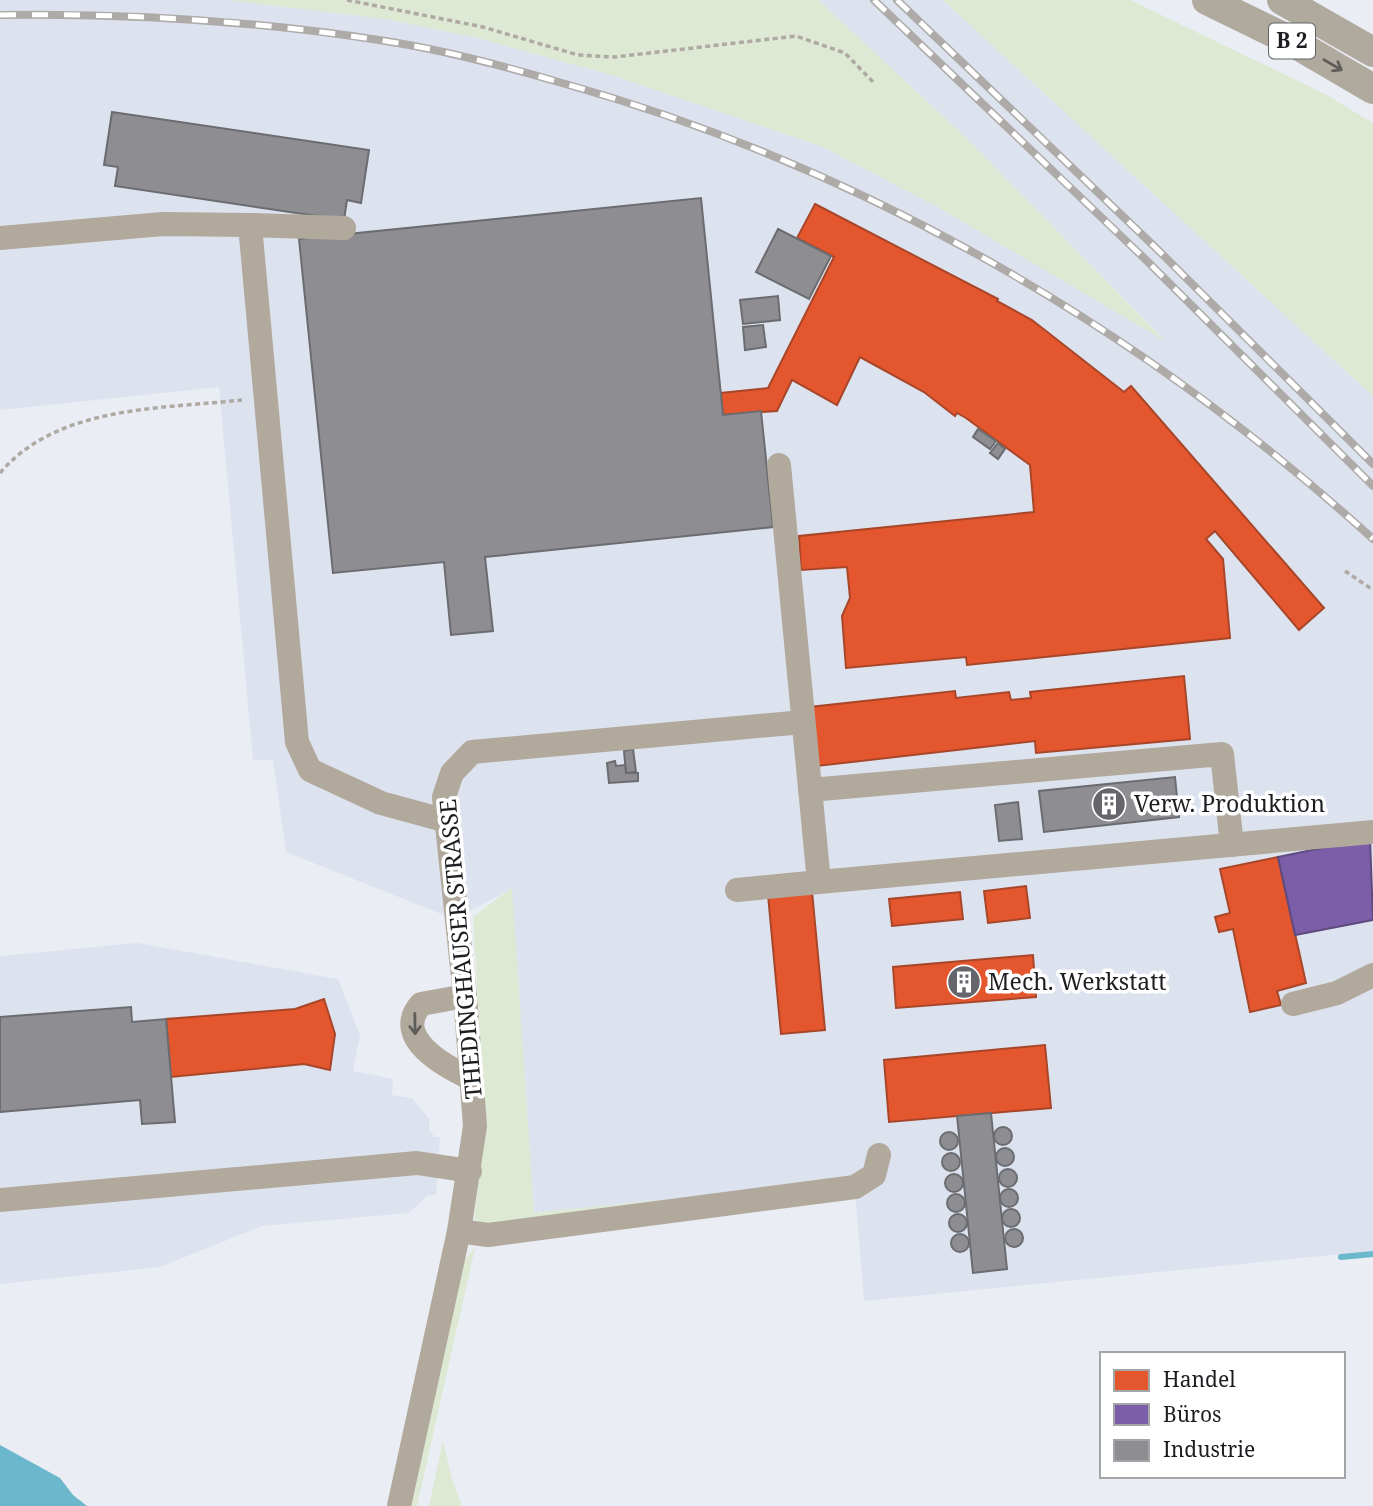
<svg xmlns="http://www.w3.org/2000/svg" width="1373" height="1506" viewBox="0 0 1373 1506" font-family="'Noto Serif',serif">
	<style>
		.built { fill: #dde2ef }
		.green { fill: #dde9d2 }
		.water { fill: #6bb7cc }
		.shops { fill: #e4572e; stroke: #a8462a; stroke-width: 2 }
		.offices { fill: #7b5ea7; stroke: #5e4b7f; stroke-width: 2 }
		.industry { fill: #8d8d92; stroke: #6b6c70; stroke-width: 2 }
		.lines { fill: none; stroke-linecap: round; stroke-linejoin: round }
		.stream { stroke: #6bb7cc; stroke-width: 6 }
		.path { stroke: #aea9a2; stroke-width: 3.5; stroke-dasharray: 5 3.5; stroke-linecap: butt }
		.minor { stroke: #b1a99c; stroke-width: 24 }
		.major { stroke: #b0aa9e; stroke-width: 30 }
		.rail-casing { stroke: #adaaa8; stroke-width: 8 }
		.rail { stroke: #fff; stroke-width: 5; stroke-dasharray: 16; stroke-linecap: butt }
		.oneway { stroke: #5f5d5a }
		.oneway2 { stroke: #5f5d59 }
		.labels { text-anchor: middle; stroke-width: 7; stroke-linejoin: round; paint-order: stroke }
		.shield { fill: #fff; stroke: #606264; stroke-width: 2 }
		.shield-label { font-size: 21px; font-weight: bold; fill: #1c1e22 }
		.poi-label { font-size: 23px; fill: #1c1e22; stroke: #fff; text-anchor: start }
		.street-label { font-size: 23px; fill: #1c1e22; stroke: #fff }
	</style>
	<rect width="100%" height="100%" fill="#eaedf4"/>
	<g class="built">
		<path d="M 0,0 L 227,0 L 387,19 L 478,38 L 615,76 L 823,147 L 938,207 L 1163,338 L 963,135 L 818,0 L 943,0 L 1373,396 L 1373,1251 L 864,1301 L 854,1180 L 534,1213 L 512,889 L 454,919 L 286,852 L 273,760 L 253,760 L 219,387 L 0,410 Z"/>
		<path d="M 137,943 L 338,979 L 360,1035 L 353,1071 L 393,1079 L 392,1095 L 412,1098 L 429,1119 L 429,1130 L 435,1137 L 440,1137 L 436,1195 L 428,1195 L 409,1213 L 262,1226 L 160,1267 L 0,1284 L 0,956 Z"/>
	</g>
	<g class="green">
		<path d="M 227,0 L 818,0 L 963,135 L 1165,341 L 938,207 L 823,147 L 615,76 L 478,38 L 387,19 Z"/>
		<path d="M 943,0 L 1130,0 L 1323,93 L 1373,123 L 1373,396 Z"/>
		<path d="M 512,888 L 534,1213 L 854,1180 L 496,1230 L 474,1219 L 485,1125 L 473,917 Z"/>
		<path d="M 475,1248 L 417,1506 L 409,1506 L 463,1262 Z"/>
		<path d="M 443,1441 L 452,1480 L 462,1506 L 429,1506 Z"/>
	</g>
	<path class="water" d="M 0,1445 L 60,1478 L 73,1495 L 87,1506 L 0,1506 Z"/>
	<g class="shops">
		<path d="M 815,204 L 998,299 L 997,301 L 1032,320 L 1124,392 L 1131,386 L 1324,608 L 1299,630 L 1215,531 L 1206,539 L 1223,559 L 1230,638 L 967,665 L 966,657 L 846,668 L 842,616 L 850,598 L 847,567 L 801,570 L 799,536 L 1034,512 L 1030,465 L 966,418 L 957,413 L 955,416 L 924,392 L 860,357 L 837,405 L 792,380 L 777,411 L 723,415 L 721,393 L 768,388 L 834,257 L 797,238 Z"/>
		<path d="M 1184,676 L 1190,739 L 1036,753 L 1035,741 L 817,766 L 810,707 L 955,691 L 956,698 L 1009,692 L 1011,700 L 1031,698 L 1030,692 Z"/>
		<path d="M 1278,857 L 1306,983 L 1277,991 L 1281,1005 L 1250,1012 L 1233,929 L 1219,932 L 1215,917 L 1230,913 L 1220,869 Z"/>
		<path d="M 1026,886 L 1030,918 L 988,923 L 984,891 Z"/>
		<path d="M 812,891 L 825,1030 L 781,1034 L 768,895 Z"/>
		<path d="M 960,892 L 963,919 L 892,926 L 889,899 Z"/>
		<path d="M 1033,955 L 1036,997 L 896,1008 L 893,967 Z"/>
		<path d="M 324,999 L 335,1034 L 330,1070 L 304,1064 L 171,1077 L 166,1019 L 295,1009 Z"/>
		<path d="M 1045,1045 L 1051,1108 L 889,1122 L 884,1060 Z"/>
	</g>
	<path class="offices" d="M 1370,838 L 1373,920 L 1295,935 L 1278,857 Z"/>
	<g class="industry">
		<path d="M 112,112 L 369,150 L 361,203 L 347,200 L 344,220 L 115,186 L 118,167 L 104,165 Z"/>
		<path d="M 701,198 L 723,415 L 761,411 L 773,527 L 485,557 L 493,631 L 451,635 L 444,562 L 333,573 L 299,239 Z"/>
		<path d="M 778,229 L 831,256 L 809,299 L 756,272 Z"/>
		<path d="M 778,296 L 780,320 L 743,324 L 740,300 Z"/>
		<path d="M 763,325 L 766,347 L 745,350 L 743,327 Z"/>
		<path d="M 978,429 L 996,441 L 990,449 L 973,437 Z"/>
		<path d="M 998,443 L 1005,449 L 998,459 L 990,453 Z"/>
		<path d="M 633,749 L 636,772 L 626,773 L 624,751 Z"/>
		<path d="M 615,761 L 616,766 L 625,765 L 626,773 L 638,773 L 638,781 L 609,783 L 607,763 Z"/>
		<path d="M 1175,777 L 1179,817 L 1044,832 L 1039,791 Z"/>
		<path d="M 1018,802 L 1022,839 L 999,841 L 995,805 Z"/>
		<path d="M 131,1007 L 132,1022 L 166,1019 L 175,1122 L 142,1124 L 140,1100 L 0,1112 L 0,1017 Z"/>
		<path d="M 991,1113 L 1007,1269 L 973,1273 L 957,1116 Z"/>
		<circle cx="1003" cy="1136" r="9"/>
		<circle cx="949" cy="1141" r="9"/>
		<circle cx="1005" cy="1157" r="9"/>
		<circle cx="951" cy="1162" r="9"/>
		<circle cx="1008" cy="1178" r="9"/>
		<circle cx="954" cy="1183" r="9"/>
		<circle cx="1009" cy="1198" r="9"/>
		<circle cx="956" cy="1203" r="9"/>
		<circle cx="1011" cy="1218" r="9"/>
		<circle cx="958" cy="1223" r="9"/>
		<circle cx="1014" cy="1238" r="9"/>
		<circle cx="960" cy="1243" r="9"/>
	</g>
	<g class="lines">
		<path class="stream" d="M 1341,1257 L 1373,1254"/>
		<g class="path">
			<path d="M 347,0 L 483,27 L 578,55 L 615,57 L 796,36 L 845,53 L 873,82"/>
			<path d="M 0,473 C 58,405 161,409 242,400"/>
			<path d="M 1345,571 L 1373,590"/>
		</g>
		<g class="minor">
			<path d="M 250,225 L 344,228"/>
			<path d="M 0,238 L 163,224 L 250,225 L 297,742 L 310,770 L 381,803 L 447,821"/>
			<path d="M 779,465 L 819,882 L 1373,832"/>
			<path d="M 810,790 L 1222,754 L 1232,845"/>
			<path d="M 737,890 L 819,882"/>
			<path d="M 465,996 L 421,1004 C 391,1038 446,1067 472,1079"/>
			<path d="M 1293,1004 L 1337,993 L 1373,975"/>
			<path d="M 0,1200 L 417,1163 L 470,1171"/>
			<path d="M 459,1231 L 488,1235 L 855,1187 L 874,1175 L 879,1155"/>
			<path d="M 399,1506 L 459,1231 L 475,1126 L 465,996 L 444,797 L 452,773 L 472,752 L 803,722"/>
		</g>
		<g class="major">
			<path d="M 1207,0 L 1291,41 L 1373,89"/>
			<path d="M 1282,0 L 1373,52"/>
		</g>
		<g class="rail-casing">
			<g id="rail">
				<path d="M 874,0 L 1145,259 L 1373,486"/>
				<path d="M 897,0 L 1157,249 L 1373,464"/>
				<path d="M 0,15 C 129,13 258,21 385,41 C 445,50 504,66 562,83 C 863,167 1142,329 1373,539"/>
			</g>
		</g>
		<use href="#rail" class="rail"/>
	</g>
	<defs><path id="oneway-shaft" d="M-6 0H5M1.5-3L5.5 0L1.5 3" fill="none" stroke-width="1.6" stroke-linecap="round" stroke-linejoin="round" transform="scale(1.75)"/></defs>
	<use class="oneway" href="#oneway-shaft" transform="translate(1333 65) rotate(30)"/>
	<use class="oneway2" href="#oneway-shaft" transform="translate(415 1024) rotate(89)"/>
	<defs>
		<g id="building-disc" transform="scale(1.75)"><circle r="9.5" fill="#64666c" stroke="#fff"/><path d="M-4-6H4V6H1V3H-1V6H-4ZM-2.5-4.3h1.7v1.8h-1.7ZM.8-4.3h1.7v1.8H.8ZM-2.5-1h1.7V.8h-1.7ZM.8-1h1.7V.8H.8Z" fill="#fff"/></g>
	</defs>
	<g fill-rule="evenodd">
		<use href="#building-disc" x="1109" y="804"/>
		<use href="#building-disc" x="964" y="982"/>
	</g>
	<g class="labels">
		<rect class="shield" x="1269" y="23.5" width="46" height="35" rx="5"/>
		<g class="shield-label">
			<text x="1292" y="48">B 2</text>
		</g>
		<g class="poi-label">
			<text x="1134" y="812">Verw. Produktion</text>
			<text x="988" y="990">Mech. Werkstatt</text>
		</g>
		<g class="street-label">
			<text transform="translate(461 949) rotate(-95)" y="8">THEDINGHAUSER STRASSE</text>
		</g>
	</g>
	<rect x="1100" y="1352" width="245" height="126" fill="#ffffff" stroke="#a4a5a7" stroke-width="2"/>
	<rect x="1114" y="1370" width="35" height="21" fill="#e4572e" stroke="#a4a5a7" stroke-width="2"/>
	<text x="1163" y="1387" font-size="21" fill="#1c1e22">Handel</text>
	<rect x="1114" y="1404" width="35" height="21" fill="#7b5ea7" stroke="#a4a5a7" stroke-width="2"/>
	<text x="1163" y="1422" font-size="21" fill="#1c1e22">Büros</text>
	<rect x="1114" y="1440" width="35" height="21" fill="#8d8d92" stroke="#a4a5a7" stroke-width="2"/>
	<text x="1163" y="1457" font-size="21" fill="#1c1e22">Industrie</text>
</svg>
